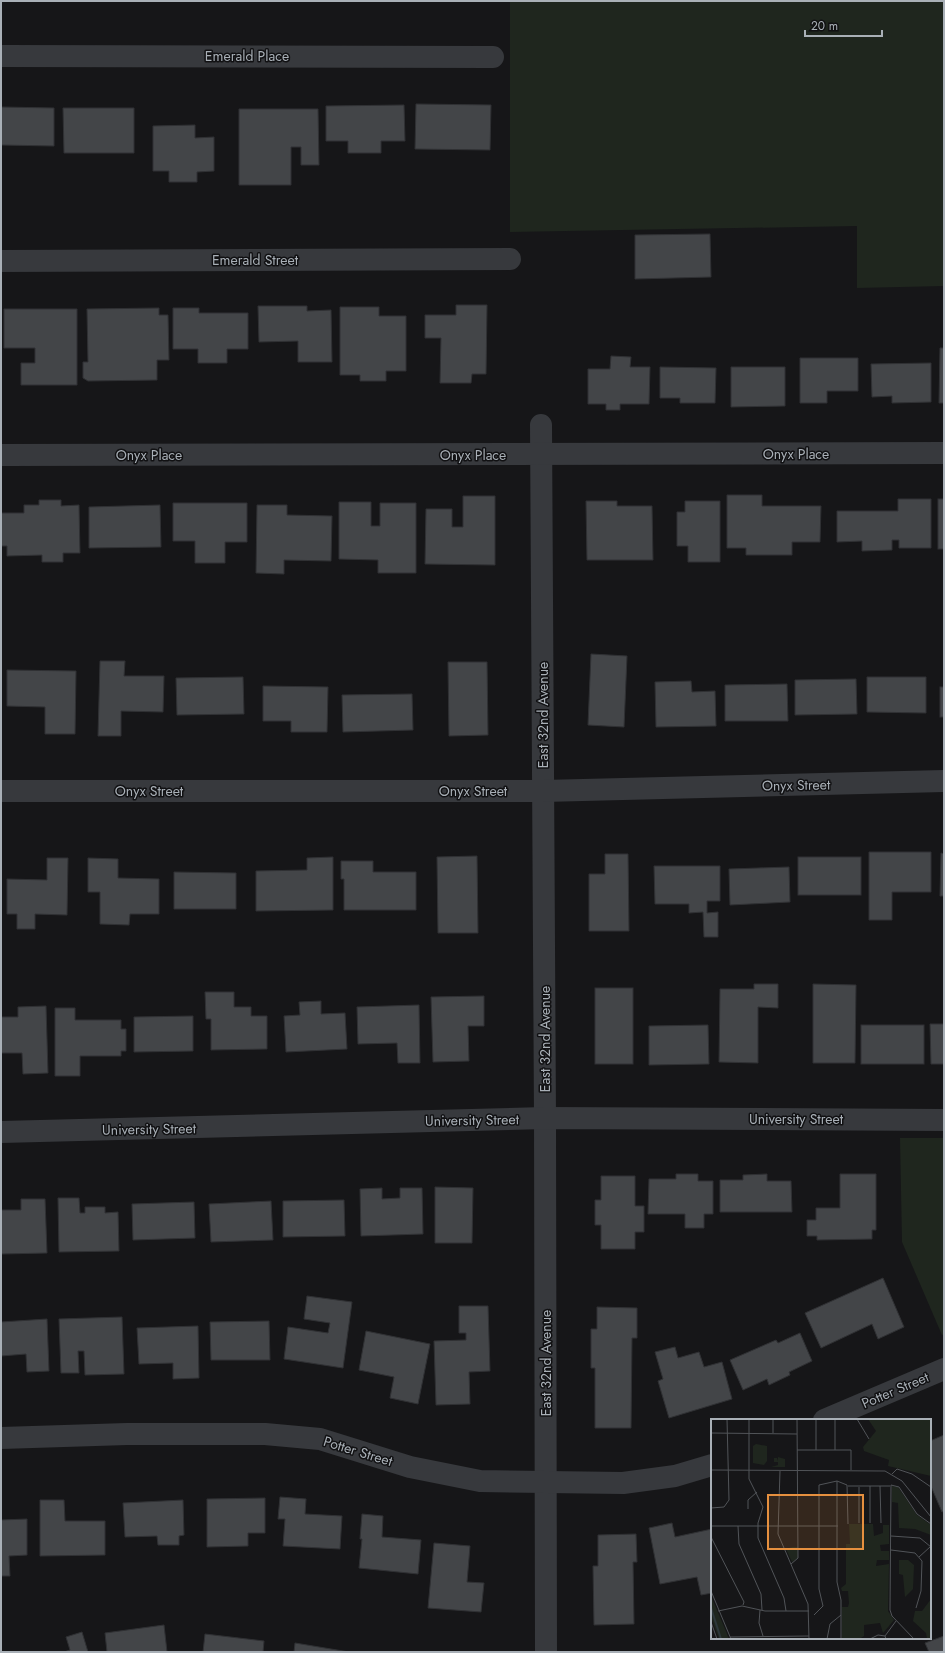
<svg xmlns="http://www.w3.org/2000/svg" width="945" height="1653" viewBox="0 0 945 1653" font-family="Jost,sans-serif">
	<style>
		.green { fill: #1f261e }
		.building { fill: #434548; stroke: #303134 }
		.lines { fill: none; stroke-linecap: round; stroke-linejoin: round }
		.street { stroke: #37393d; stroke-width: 22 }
		.labels { text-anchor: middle; stroke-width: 3; stroke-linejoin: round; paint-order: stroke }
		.street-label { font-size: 14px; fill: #a9b0b7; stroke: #111113 }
		.inset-river { fill: none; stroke: #2d373b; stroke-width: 2 }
		.inset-road { fill: none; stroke: #515458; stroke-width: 1 }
		.view { fill: #e6903f; fill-opacity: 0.15; stroke: #e6903f; stroke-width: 2 }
		.inset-edge { fill: none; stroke: #a9b0b7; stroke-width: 2 }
	</style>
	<rect width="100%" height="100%" fill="#161618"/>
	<g class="green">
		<path d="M 510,1 L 944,1 L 944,286 L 857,288 L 857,226 L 510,232 Z"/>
		<path d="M 900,1138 L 944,1138 L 944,1334 L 942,1335 L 902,1242 Z"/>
	</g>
	<g class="building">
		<path d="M 416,104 L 491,105 L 490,150 L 415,149 Z"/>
		<path d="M 404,105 L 405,141 L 381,141 L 381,153 L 348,153 L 348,141 L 326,141 L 326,106 Z"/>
		<path d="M 1,107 L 54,108 L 54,146 L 1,145 Z"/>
		<path d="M 63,108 L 134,108 L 134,153 L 64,153 Z"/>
		<path d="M 239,109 L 318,109 L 319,165 L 301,165 L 301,147 L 291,147 L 291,185 L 239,185 Z"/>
		<path d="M 195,125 L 195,138 L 214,137 L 214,171 L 197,172 L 197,182 L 169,182 L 169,171 L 153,171 L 153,126 Z"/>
		<path d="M 710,234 L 711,277 L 635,279 L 635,235 Z"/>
		<path d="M 456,305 L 487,305 L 486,374 L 472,374 L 471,383 L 440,383 L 441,338 L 425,338 L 425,315 L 456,315 Z"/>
		<path d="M 258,306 L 307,306 L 307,311 L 331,310 L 332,362 L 298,362 L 298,341 L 259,342 Z"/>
		<path d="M 340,307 L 379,307 L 379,316 L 406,316 L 406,371 L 386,371 L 386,381 L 360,381 L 360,375 L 340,375 Z"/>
		<path d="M 159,308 L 159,315 L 168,315 L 169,360 L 157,360 L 157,380 L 88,381 L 83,378 L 83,362 L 88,362 L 87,309 Z"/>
		<path d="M 173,308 L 199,308 L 199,313 L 248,313 L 248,349 L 227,349 L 227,363 L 198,363 L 198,349 L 173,349 Z"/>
		<path d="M 4,309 L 77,309 L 77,385 L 21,385 L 21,363 L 35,363 L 35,348 L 4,348 Z"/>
		<path d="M 940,348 L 944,348 L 944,403 L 939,403 Z"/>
		<path d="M 611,356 L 631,357 L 630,367 L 650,367 L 649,404 L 620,404 L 620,410 L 606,410 L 606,404 L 588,404 L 588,369 L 610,369 Z"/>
		<path d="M 800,358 L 858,358 L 858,391 L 827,391 L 827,403 L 800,403 Z"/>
		<path d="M 931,363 L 931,402 L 892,403 L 892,396 L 872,397 L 871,364 Z"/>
		<path d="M 660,367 L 716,368 L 715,403 L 680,403 L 680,398 L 660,398 Z"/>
		<path d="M 731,367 L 785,367 L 785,406 L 731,407 Z"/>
		<path d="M 727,495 L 762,495 L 762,506 L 821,506 L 820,542 L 792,542 L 792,555 L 746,555 L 746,548 L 727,548 Z"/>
		<path d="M 463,496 L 495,496 L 495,565 L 425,564 L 426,509 L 452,509 L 452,527 L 463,527 Z"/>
		<path d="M 898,499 L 931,499 L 931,548 L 899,548 L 899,540 L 892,540 L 892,550 L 862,551 L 862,541 L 837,542 L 837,511 L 898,511 Z"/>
		<rect x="938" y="499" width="6" height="50"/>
		<path d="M 39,500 L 61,500 L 61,506 L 79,505 L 80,553 L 63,553 L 63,562 L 42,562 L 42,555 L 7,556 L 7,546 L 1,546 L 1,513 L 24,513 L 24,505 L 39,505 Z"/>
		<path d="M 586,501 L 617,501 L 617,506 L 652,506 L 653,560 L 587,560 Z"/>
		<path d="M 685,501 L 720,501 L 720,562 L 688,562 L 688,546 L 677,546 L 677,512 L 685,512 Z"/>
		<path d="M 339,502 L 371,502 L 371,526 L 380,526 L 380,503 L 416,503 L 416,573 L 378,573 L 378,560 L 339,559 Z"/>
		<path d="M 173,503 L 247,503 L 247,542 L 225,542 L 225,563 L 195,563 L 195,541 L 173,541 Z"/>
		<path d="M 160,505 L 161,547 L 89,548 L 89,507 Z"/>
		<path d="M 257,505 L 287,505 L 287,515 L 332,516 L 331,561 L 284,560 L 284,574 L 256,573 Z"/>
		<path d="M 591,654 L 627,656 L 624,727 L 588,725 Z"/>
		<path d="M 100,661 L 125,661 L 124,676 L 164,676 L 163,712 L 121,711 L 121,736 L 98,736 Z"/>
		<path d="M 448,662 L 487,662 L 488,735 L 449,736 Z"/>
		<path d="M 7,670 L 76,671 L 75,734 L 45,734 L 45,707 L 7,706 Z"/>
		<path d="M 243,677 L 244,714 L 177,715 L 176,678 Z"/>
		<path d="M 867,677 L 926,677 L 926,713 L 867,712 Z"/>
		<path d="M 856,679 L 857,714 L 795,715 L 795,680 Z"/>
		<path d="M 691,681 L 692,692 L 715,691 L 716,726 L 656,727 L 655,682 Z"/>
		<path d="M 787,684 L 788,721 L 725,721 L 725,685 Z"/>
		<path d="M 263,686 L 328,687 L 327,732 L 291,732 L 291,721 L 263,721 Z"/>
		<rect x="940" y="687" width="4" height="30"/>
		<path d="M 412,694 L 413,730 L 343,732 L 342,695 Z"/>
		<path d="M 869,852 L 931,852 L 931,892 L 892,892 L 892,920 L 869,920 Z"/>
		<path d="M 941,853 L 944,854 L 944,896 L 940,896 Z"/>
		<path d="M 605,854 L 628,854 L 629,931 L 589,931 L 589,874 L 605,874 Z"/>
		<path d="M 477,856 L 478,933 L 438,933 L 437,857 Z"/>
		<path d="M 333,857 L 333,910 L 256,911 L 256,871 L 307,870 L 307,858 Z"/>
		<rect x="798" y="857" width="63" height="38"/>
		<path d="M 47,858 L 68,858 L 67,915 L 35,914 L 35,929 L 17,929 L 17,914 L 7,914 L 7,879 L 47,880 Z"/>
		<path d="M 88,858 L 118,859 L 118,878 L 159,879 L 159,914 L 130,914 L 129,925 L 100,924 L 100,892 L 88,892 Z"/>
		<path d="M 341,861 L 373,861 L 373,872 L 416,872 L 416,910 L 344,910 L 344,879 L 341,879 Z"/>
		<path d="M 654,866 L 720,866 L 720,901 L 707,901 L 707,913 L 718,912 L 718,937 L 704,937 L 703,912 L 689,913 L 689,904 L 655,904 Z"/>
		<path d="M 789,867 L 790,902 L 730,905 L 729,869 Z"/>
		<path d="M 174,872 L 236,873 L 236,909 L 174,909 Z"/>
		<path d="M 754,984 L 778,984 L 778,1008 L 758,1007 L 758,1063 L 719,1062 L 720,989 L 754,989 Z"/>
		<path d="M 813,984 L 856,985 L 855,1063 L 813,1063 Z"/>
		<rect x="595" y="988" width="38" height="76"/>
		<path d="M 205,992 L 234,992 L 234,1007 L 251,1007 L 251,1016 L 267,1016 L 267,1049 L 211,1050 L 211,1019 L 206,1019 Z"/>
		<path d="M 484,996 L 484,1026 L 468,1026 L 469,1061 L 433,1062 L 431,997 Z"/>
		<path d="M 321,1001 L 321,1014 L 345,1013 L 347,1049 L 286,1052 L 284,1016 L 300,1015 L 299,1002 Z"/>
		<path d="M 419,1005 L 420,1063 L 398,1063 L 397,1043 L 358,1044 L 357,1007 Z"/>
		<path d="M 46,1006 L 48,1073 L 23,1074 L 22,1053 L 1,1053 L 1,1017 L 18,1017 L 18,1007 Z"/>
		<path d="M 55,1008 L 75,1008 L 75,1020 L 121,1020 L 121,1029 L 126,1029 L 126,1051 L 121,1051 L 121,1056 L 80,1056 L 80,1076 L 55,1076 Z"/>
		<path d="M 193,1016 L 193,1051 L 134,1052 L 134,1017 Z"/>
		<path d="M 930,1024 L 944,1024 L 944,1064 L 931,1064 Z"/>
		<path d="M 708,1025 L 709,1064 L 649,1065 L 649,1026 Z"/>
		<rect x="861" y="1025" width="63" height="39"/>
		<path d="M 676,1174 L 698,1174 L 698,1181 L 713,1181 L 713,1214 L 704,1214 L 704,1228 L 685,1228 L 685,1214 L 648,1214 L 649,1179 L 676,1179 Z"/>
		<path d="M 767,1174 L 767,1181 L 791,1181 L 792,1212 L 720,1212 L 720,1180 L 743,1180 L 743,1175 Z"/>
		<path d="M 840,1174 L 876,1174 L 876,1230 L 872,1230 L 872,1239 L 817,1240 L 817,1236 L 807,1236 L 807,1220 L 816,1220 L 816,1208 L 840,1208 Z"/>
		<path d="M 601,1176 L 635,1176 L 635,1206 L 644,1206 L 644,1232 L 635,1232 L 635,1249 L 601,1249 L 601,1225 L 595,1225 L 595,1200 L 601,1200 Z"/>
		<path d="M 435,1187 L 473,1188 L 472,1243 L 435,1243 Z"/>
		<path d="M 382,1188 L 382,1199 L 400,1198 L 400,1188 L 422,1188 L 423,1234 L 361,1236 L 360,1189 Z"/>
		<path d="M 58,1198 L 79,1198 L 80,1213 L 85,1213 L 85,1207 L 105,1207 L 105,1213 L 118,1212 L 119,1251 L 59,1252 Z"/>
		<path d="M 21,1199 L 45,1199 L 47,1253 L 1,1254 L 1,1210 L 21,1210 Z"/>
		<path d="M 344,1200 L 345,1236 L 283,1237 L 283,1201 Z"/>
		<path d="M 271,1201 L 273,1240 L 211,1242 L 209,1204 Z"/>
		<path d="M 194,1202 L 195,1238 L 133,1240 L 132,1204 Z"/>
		<path d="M 883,1278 L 904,1327 L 878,1339 L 872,1324 L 821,1348 L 805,1313 Z"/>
		<path d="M 307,1296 L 352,1302 L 343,1368 L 284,1359 L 288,1327 L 328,1333 L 330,1323 L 304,1319 Z"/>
		<path d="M 459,1306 L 488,1306 L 490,1371 L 469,1372 L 470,1404 L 436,1405 L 434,1341 L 466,1340 L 466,1333 L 459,1333 Z"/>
		<path d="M 597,1307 L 637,1308 L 637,1338 L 632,1338 L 631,1428 L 595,1428 L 595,1368 L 591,1368 L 591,1329 L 597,1329 Z"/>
		<path d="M 122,1317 L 124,1374 L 85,1375 L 84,1351 L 78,1351 L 79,1373 L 61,1373 L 59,1319 Z"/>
		<path d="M 47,1319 L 49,1371 L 27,1372 L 26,1354 L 1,1356 L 1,1322 Z"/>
		<path d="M 269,1321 L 270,1360 L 211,1360 L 210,1322 Z"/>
		<path d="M 198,1326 L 199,1378 L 173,1379 L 173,1363 L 139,1364 L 137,1328 Z"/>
		<path d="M 366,1331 L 430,1344 L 418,1404 L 390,1398 L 394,1377 L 359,1370 Z"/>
		<path d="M 800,1333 L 812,1361 L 789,1372 L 790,1375 L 769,1385 L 767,1379 L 743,1390 L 730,1360 L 776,1340 L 778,1343 Z"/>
		<path d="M 675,1347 L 678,1358 L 699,1352 L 704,1367 L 722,1362 L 732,1399 L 669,1418 L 658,1381 L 663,1379 L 655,1352 Z"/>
		<path d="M 944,1435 L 944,1511 L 942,1512 L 930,1484 L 930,1441 Z"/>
		<path d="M 280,1497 L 306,1499 L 305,1514 L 342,1516 L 340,1549 L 283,1546 L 285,1519 L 278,1519 Z"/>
		<path d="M 265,1498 L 265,1533 L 248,1533 L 248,1546 L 207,1547 L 207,1499 Z"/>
		<path d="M 40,1500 L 64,1500 L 65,1521 L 105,1521 L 105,1555 L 40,1556 Z"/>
		<path d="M 183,1500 L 184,1535 L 179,1536 L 179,1545 L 158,1545 L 157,1536 L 125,1537 L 123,1503 Z"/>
		<path d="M 362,1514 L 383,1516 L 382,1537 L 421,1540 L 418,1574 L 359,1568 L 362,1539 L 360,1539 Z"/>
		<path d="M 27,1519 L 27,1555 L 9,1556 L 10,1576 L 1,1576 L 1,1520 Z"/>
		<path d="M 672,1523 L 675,1537 L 712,1529 L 712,1593 L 701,1595 L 697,1577 L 660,1584 L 649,1528 Z"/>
		<path d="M 636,1534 L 637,1562 L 633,1562 L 634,1624 L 594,1625 L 593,1566 L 598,1566 L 598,1535 Z"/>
		<path d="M 434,1543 L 470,1546 L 467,1582 L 484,1583 L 481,1612 L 428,1608 Z"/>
		<path d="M 164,1625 L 167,1652 L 107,1652 L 105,1633 Z"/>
		<path d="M 82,1632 L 88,1652 L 64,1652 L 70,1650 L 66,1637 Z"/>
		<path d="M 205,1634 L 264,1641 L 263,1652 L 203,1652 Z"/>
		<path d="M 944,1636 L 944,1652 L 929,1652 L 925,1643 Z"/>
		<path d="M 295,1643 L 349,1652 L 294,1652 Z"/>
	</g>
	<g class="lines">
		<g class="street">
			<path d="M 1,56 L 493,57"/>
			<path d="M 1,261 L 510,259"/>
			<path d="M 541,425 L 545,1118 L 546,1652"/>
			<path d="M 1,455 L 944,453"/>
			<path d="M 1,791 L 543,791 L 944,781"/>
			<path d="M 1,1132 L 545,1118 L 944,1120"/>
			<path d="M 824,1420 L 944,1369"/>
			<path d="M 1,1438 L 127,1434 L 265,1434 L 320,1439 L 410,1467 L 480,1481 L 623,1483 L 675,1476 L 712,1465"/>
		</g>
	</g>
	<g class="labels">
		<g class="street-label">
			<text x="247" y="61">Emerald Place</text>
			<text x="255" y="265">Emerald Street</text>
			<text x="796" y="459">Onyx Place</text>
			<text x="149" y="460">Onyx Place</text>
			<text x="473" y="460">Onyx Place</text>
			<text transform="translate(543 715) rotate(-90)" y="5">East 32nd Avenue</text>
			<text transform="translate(796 785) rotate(-1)" y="5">Onyx Street</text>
			<text x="149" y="796">Onyx Street</text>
			<text x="473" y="796">Onyx Street</text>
			<text transform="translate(545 1039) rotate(-90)" y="5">East 32nd Avenue</text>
			<text x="796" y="1124">University Street</text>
			<text transform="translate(472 1120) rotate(-1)" y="5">University Street</text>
			<text transform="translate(149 1129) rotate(-1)" y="5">University Street</text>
			<text transform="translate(546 1363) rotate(-90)" y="5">East 32nd Avenue</text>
			<text transform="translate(895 1390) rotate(-23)" y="5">Potter Street</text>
			<text transform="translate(358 1451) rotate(17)" y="5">Potter Street</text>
		</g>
	</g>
	<g transform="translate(711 1419)">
		<rect width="220" height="220" fill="#161618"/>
		<path d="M 157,0 L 220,0 L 220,57 L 177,47 L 178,41 L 153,32 L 152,28 L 165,12 ZM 45,25 L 56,27 L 56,42 L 53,46 L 42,44 L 42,27 ZM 67,38 L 74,40 L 74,48 L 60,48 L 67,46 L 67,43 L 63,43 L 63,39 L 66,39 L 67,42 ZM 181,67 L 187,68 L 206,96 L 220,106 L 220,116 L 204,110 L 188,109 L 187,84 L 181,83 ZM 138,105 L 162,105 L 163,117 L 172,114 L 172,106 L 178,106 L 178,125 L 169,126 L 170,132 L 178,132 L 178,141 L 166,141 L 165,147 L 178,145 L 177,192 L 183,201 L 172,214 L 169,204 L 153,206 L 153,217 L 148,220 L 131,220 L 131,188 L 137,188 L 138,184 L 137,172 L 131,172 L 130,169 L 135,165 L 135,125 L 139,125 ZM 81,128 L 87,128 L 87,139 L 81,143 L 75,130 ZM 188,141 L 197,141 L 203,146 L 202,170 L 194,178 L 192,156 L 188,155 ZM 0,177 L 14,210 L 18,220 L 8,220 L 0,198 ZM 220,180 L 220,220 L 216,220 L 215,214 L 202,202 L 204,192 L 211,192 Z" fill="#1f261e"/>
		<path class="inset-river" d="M 0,189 L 10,220"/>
		<path class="inset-road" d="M 38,0 L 38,60 L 52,88 L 47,104 L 47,119 L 73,179 L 75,192M 62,0 L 62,14M 105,0 L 105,31M 146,0 L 158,20M 0,14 L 86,15M 86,31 L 140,31 L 140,51M 124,31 L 124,0M 0,51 L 174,52 L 191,62 L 220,98M 69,52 L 67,115 L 97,185 L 98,220M 181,55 L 186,50 L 201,55 L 220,68M 126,62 L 126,163 L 130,181 L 130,220M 137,67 L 179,67M 159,67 L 159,104M 169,67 L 170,104M 0,89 L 13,88 L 18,81 L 16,0M 37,90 L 37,81 L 46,73M 148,104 L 148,68M 0,107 L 127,107M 27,107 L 28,125 L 50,175 L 51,191M 180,117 L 209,119 L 220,128M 0,118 L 33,183 L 32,186M 180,131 L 204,134 L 211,142 L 210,172 L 205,189M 208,138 L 219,128M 80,145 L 87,139 L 86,0M 0,172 L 20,220M 49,191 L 48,204 L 52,217M 7,192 L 31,187 L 54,192 L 98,192M 103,196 L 112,187 L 108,170 L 108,66 L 126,62 L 136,66 L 137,105M 0,203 L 6,220M 174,217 L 185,202M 19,218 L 98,217M 116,220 L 119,205 L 130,196M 159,220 L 167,216 L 174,217 L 175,220M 203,220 L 181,197 L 179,191 L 180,66 L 188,68 L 206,95 L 220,105"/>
		<path class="view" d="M 57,76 L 152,76 L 152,130 L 57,130 Z"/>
		<rect width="220" height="220" class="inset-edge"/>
	</g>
	<rect width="945" height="1653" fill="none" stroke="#a9b0b7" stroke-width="4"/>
	<path d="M805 30v6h77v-6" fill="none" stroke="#a9b0b7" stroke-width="2"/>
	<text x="811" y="30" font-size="12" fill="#a9b0b7" stroke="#111113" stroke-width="3" paint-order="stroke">20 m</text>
</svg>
